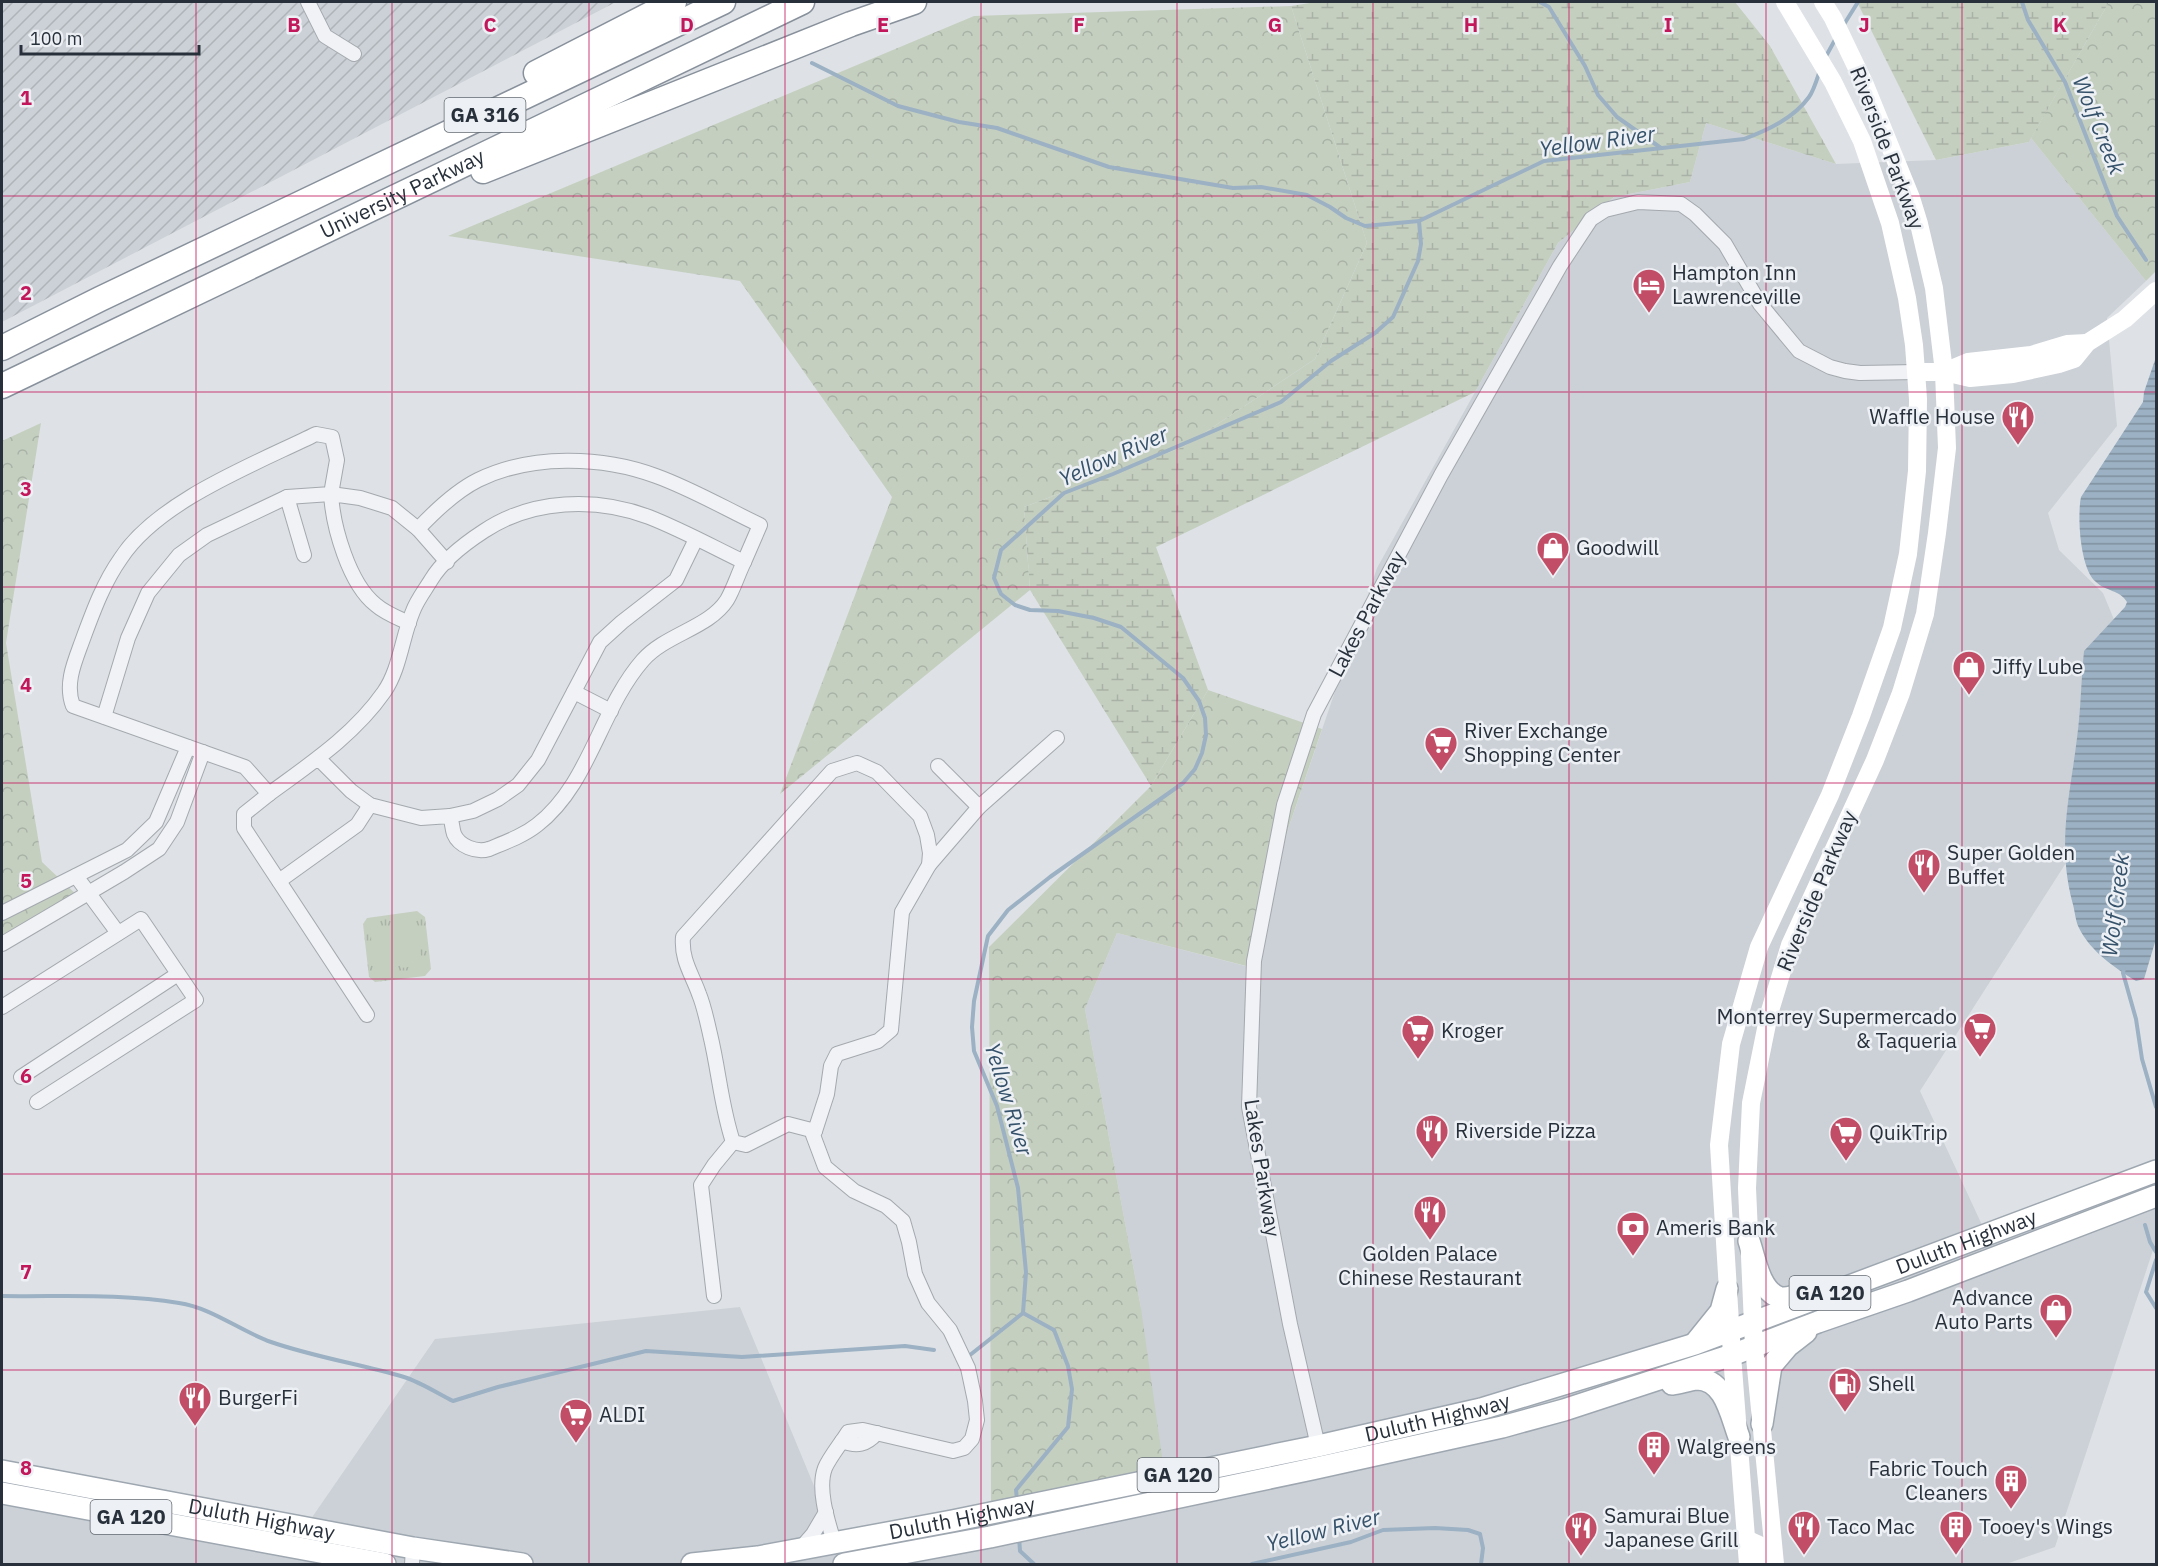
<svg xmlns="http://www.w3.org/2000/svg" width="2158" height="1566" viewBox="0 0 2158 1566" font-family="'IBM Plex Sans',sans-serif">
	<style>
		.built { fill: #ccd1d7 }
		.industrial { fill: url(#industrial-furrows) }
		.forest { fill: url(#forest-crowns) }
		.wetland { fill: url(#wetland-marsh) }
		.park { fill: url(#park-tufts) }
		.pitch { fill: #c5cfc0 }
		.water { fill: url(#water-rules) }
		.lines { fill: none; stroke-linecap: round; stroke-linejoin: round }
		.stream { stroke: #9cb1c3; stroke-width: 4 }
		.street-casing { stroke: #a4a9af; stroke-width: 16 }
		.primary-casing { stroke: #9ea7b0; stroke-width: 24 }
		.highway-casing { stroke: #87909b; stroke-width: 27 }
		.street { stroke: #f0f2f5; stroke-width: 14 }
		.secondary { stroke: #fff; stroke-width: 18 }
		.primary { stroke: #fff; stroke-width: 21 }
		.highway { stroke: #fff; stroke-width: 24 }
		.grid { fill: none; stroke: #c2185b; stroke-width: 1.5; stroke-opacity: 0.55 }
		.labels { text-anchor: middle; stroke-width: 5; stroke-linejoin: round; paint-order: stroke }
		.shield { fill: #edf0f4; stroke: #636a72; stroke-width: 1.5 }
		.shield-label { font-size: 20px; font-weight: bold; fill: #28313b }
		.street-label { font-size: 21px; fill: #28313b; stroke: #edf0f4 }
		.poi-label { font-size: 21px; fill: #28313b; stroke: #edf0f4; text-anchor: start }
		.water-label { font-size: 22px; font-style: italic; fill: #36526b; stroke: #edf0f4 }
		.grid-label { font-size: 20px; text-anchor: middle; font-weight: bold; fill: #c2185b; stroke: #edf0f4; stroke-width: 5; stroke-linejoin: round; paint-order: stroke }
	</style>
	<defs>
		<pattern id="industrial-furrows" width="10" height="10" patternUnits="userSpaceOnUse" patternTransform="scale(1.5)"><rect width="10" height="10" fill="#ccd1d7"/><path d="M-1 1l2-2M0 10L10 0M9 11l2-2" fill="none" stroke="#afb4b9"/></pattern>
		<pattern id="forest-crowns" width="20" height="18" patternUnits="userSpaceOnUse" patternTransform="scale(1.5)"><rect width="20" height="18" fill="#c5cfc0"/><path d="M2 6a3 3 0 1 1 6 0M12 15a3 3 0 1 1 6 0" fill="none" stroke="#a9b2a6"/></pattern>
		<pattern id="wetland-marsh" width="20" height="14" patternUnits="userSpaceOnUse" patternTransform="scale(1.5)"><rect width="20" height="14" fill="#c5cfc0"/><path d="M1 5h8M5 5V1M11 12h8M15 12V8" fill="none" stroke="#a9b2a6"/></pattern>
		<pattern id="park-tufts" width="24" height="20" patternUnits="userSpaceOnUse" patternTransform="scale(1.5)"><rect width="24" height="20" fill="#c5cfc0"/><path d="M3 7l-1-3M5 7V3M7 7l1-3M15 17l-1-3M17 17v-4M19 17l1-3" fill="none" stroke="#a9b2a6"/></pattern>
		<pattern id="water-rules" width="6" height="5" patternUnits="userSpaceOnUse" patternTransform="scale(1.5)"><rect width="6" height="5" fill="#9cb1c3"/><path d="M0 2.5h6" fill="none" stroke="#7f91a0"/></pattern>
	</defs>
	<rect width="100%" height="100%" fill="#dee2e6"/>
	<path class="built" d="M 1706,123 L 1836,164 L 1936,160 L 2029,142 L 2031,138 L 2146,281 L 2107,318 L 2117,426 L 2048,513 L 2059,550 L 2103,593 L 2125,646 L 2082,838 L 1920,1091 L 1982,1225 L 2156,1180 L 2156,1241 L 2055,1547 L 2006,1564 L 2,1564 L 2,1492 L 295,1542 L 435,1339 L 740,1307 L 841,1551 L 991,1515 L 1141,1308 L 1085,1009 L 1117,933 L 1257,969 L 1261,909 L 1377,568 L 1558,243 L 1614,197 L 1690,182 Z"/>
	<path class="industrial" d="M 2,2 L 616,2 L 2,322 Z"/>
	<g class="forest">
		<path d="M 2109,2 L 2156,2 L 2156,271 L 2146,281 L 2031,138 Z"/>
		<path d="M 1291,6 L 1367,243 L 1315,359 L 1183,447 L 1024,507 L 1030,590 L 780,794 L 892,497 L 740,281 L 448,236 L 974,16 Z"/>
		<path d="M 41,423 L 6,643 L 42,862 L 80,898 L 2,950 L 2,441 Z"/>
		<path d="M 1208,690 L 1322,729 L 1261,909 L 1258,969 L 1117,933 L 1085,1009 L 1141,1308 L 1166,1484 L 991,1505 L 989,947 L 1151,786 Z"/>
	</g>
	<g class="wetland">
		<path d="M 1316,2 L 1735,2 L 1770,46 L 1836,164 L 1706,123 L 1690,182 L 1614,197 L 1558,243 L 1475,392 L 1156,547 L 1208,690 L 1151,786 L 1030,590 L 1024,507 L 1183,447 L 1315,359 L 1367,243 L 1291,6 Z"/>
		<path d="M 1857,2 L 2109,2 L 2029,142 L 1936,160 Z"/>
	</g>
	<path class="park" d="M 417,911 L 425,917 L 431,969 L 425,976 L 375,982 L 369,977 L 363,924 L 367,918 Z"/>
	<g class="pitch">
		<path d="M 417,923 L 422,965 L 401,968 L 396,925 Z"/>
		<path d="M 391,926 L 396,968 L 375,971 L 370,928 Z"/>
	</g>
	<path class="water" d="M 2156,357 L 2156,939 L 2144,979 L 2136,981 C 2115,968 2090,951 2079,928 C 2075,920 2075,910 2072,901 C 2057,842 2070,796 2077,738 C 2081,709 2081,680 2084,651 L 2125,607 L 2127,602 C 2120,590 2105,591 2096,582 C 2080,569 2077,516 2081,497 L 2143,402 L 2144,392 Z"/>
	<g class="lines">
		<g class="stream">
			<path d="M 1540,2 L 1549,7 L 1585,66 L 1598,95 L 1617,117 L 1661,148"/>
			<path d="M 2022,2 L 2028,20 L 2065,82 L 2117,216 L 2146,260"/>
			<path d="M 1843,26 L 1858,2"/>
			<path d="M 1825,58 L 1836,38"/>
			<path d="M 812,63 L 898,106 L 959,122 L 997,128 L 1109,167 L 1233,188 L 1261,187 L 1307,195 L 1330,207 L 1346,218 L 1365,226 L 1419,221 L 1544,161 L 1744,139 C 1768,130 1794,118 1809,97 C 1814,90 1817,79 1820,70"/>
			<path d="M 2124,968 L 2123,973 L 2136,1019 L 2142,1059 L 2156,1107"/>
			<path d="M 2145,1225 L 2150,1242 L 2156,1252"/>
			<path d="M 2156,1260 L 2146,1292 L 2156,1308"/>
			<path d="M 2,1296 C 61,1297 120,1293 179,1303 C 212,1308 240,1331 271,1342 C 314,1357 360,1364 404,1377 C 420,1382 437,1393 453,1401 L 498,1387 L 646,1351 L 742,1357 L 905,1346 L 934,1350"/>
			<path d="M 1023,1313 L 1026,1272 L 1018,1188 L 997,1106 L 974,1051 L 972,1027 L 974,1001 L 988,936 L 1008,910 L 1050,877 L 1183,783 L 1195,769 L 1202,753 L 1206,735 L 1205,718 L 1199,701 L 1183,678 L 1121,627 L 1094,618 L 1058,611 L 1030,610 L 1015,605 L 1001,594 L 994,578 L 1001,550 L 1064,493 L 1113,474 L 1281,402 L 1331,361 L 1375,333 L 1393,317 L 1418,261 L 1421,244 L 1419,221"/>
			<path d="M 966,1355 L 970,1355 L 1023,1313"/>
			<path d="M 1017,1500 L 1016,1490 L 1068,1427 L 1072,1389 L 1068,1366 L 1054,1330 L 1023,1313"/>
			<path d="M 1019,1537 L 1020,1551 L 1034,1564"/>
			<path d="M 1252,1564 L 1351,1542 L 1383,1530 L 1435,1528 L 1468,1530 L 1480,1534 L 1483,1548 L 1481,1564"/>
		</g>
		<g class="street-casing">
			<g id="street">
				<path d="M 308,2 L 325,36 L 354,54"/>
				<path d="M 287,497 L 304,555"/>
				<path d="M 447,562 L 418,529 C 435,511 456,491 478,480 C 531,454 602,456 656,476 C 692,489 726,509 760,525 L 744,562"/>
				<path d="M 409,623 C 398,618 385,613 376,605 C 349,584 333,527 331,494 L 360,498 L 392,508 L 418,529"/>
				<path d="M 574,692 L 611,711"/>
				<path d="M 104,717 L 128,638 L 148,593 L 179,555 L 207,535 L 287,497 L 331,494 L 337,460 L 332,437 L 316,434 C 255,464 158,501 121,558 C 104,582 94,609 84,636 C 76,659 64,682 73,706 L 245,767 L 269,794 C 310,764 354,735 384,692 C 400,669 402,637 413,611 C 417,600 425,590 431,580 C 443,560 464,544 484,531 C 532,499 596,497 649,517 C 682,530 713,547 744,562 C 738,574 734,588 727,600 C 709,628 666,634 643,660 C 600,709 590,784 537,825 C 523,836 506,842 489,849 C 476,853 459,846 454,834 C 452,828 452,821 450,816 L 421,818 L 370,805 L 351,791 L 318,758"/>
				<path d="M 857,763 L 877,772 L 920,816 L 927,835 L 930,853 L 929,865 L 902,912 L 891,1030 L 878,1041 L 837,1054 L 831,1066 L 827,1094 L 815,1131 L 788,1124 L 746,1145 L 733,1142 C 721,1106 719,1071 710,1034 C 707,1021 704,1006 699,994 C 692,974 681,960 683,937 L 832,771 Z"/>
				<path d="M 938,766 L 979,807"/>
				<path d="M 269,794 L 244,814 L 244,828 L 367,1015"/>
				<path d="M 450,816 L 473,811 L 498,799 L 518,785 L 538,760 L 600,642 L 622,622 L 676,580 L 696,539"/>
				<path d="M 929,865 L 979,807 L 1057,738"/>
				<path d="M 76,876 L 118,933"/>
				<path d="M 279,881 L 357,825 L 370,805"/>
				<path d="M 2,913 L 127,850 L 156,822 L 188,747"/>
				<path d="M 2,944 L 124,872 L 159,849 L 177,822 L 203,752"/>
				<path d="M 2,1007 L 141,919 L 196,1000 L 37,1102"/>
				<path d="M 21,1077 L 178,974"/>
				<path d="M 815,1131 L 813,1135 L 825,1167 L 854,1191 L 886,1206 L 903,1221 L 909,1242 L 915,1274 L 928,1303 L 950,1330 L 968,1368 L 975,1401 L 977,1420 L 972,1439 L 964,1448 L 953,1451 L 863,1430 L 848,1432 C 842,1442 829,1458 825,1468 C 817,1489 828,1522 834,1542"/>
				<path d="M 714,1296 L 701,1185 L 714,1165 L 733,1142"/>
				<path d="M 842,1441 C 857,1447 866,1445 877,1433"/>
				<path d="M 1318,1446 L 1290,1324 L 1249,1107 L 1254,961 L 1284,805 L 1314,714 L 1441,475 L 1560,266 L 1591,219 L 1605,210 L 1638,202 L 1681,204 L 1695,214 L 1725,244 L 1760,304 L 1799,351 L 1830,367 L 1845,371 L 1860,373 L 1917,372"/>
				<path d="M 800,1549 L 813,1534 L 826,1512"/>
				<path d="M 412,1564 L 413,1548"/>
			</g>
		</g>
		<g class="primary-casing">
			<g id="primary">
				<path d="M 1749,1241 C 1755,1258 1759,1289 1778,1297 C 1786,1300 1795,1296 1802,1293"/>
				<path d="M 1696,1342 L 1721,1311 L 1727,1289"/>
				<path d="M 1672,1384 C 1680,1383 1688,1380 1696,1379 C 1725,1378 1731,1416 1739,1437"/>
				<path d="M 1762,1424 L 1771,1366 L 1788,1346 L 1806,1332"/>
				<path id="s1" d="M 2,1471 L 413,1548 L 522,1564"/>
				<path d="M 2,1493 L 385,1564"/>
				<path id="s2" d="M 692,1564 L 758,1557 L 952,1521 L 1318,1446 L 1481,1409 L 1695,1344 L 2156,1171"/>
				<path d="M 844,1564 L 990,1537 L 1312,1469 L 1502,1427 L 1564,1410 L 1732,1355 L 1818,1322 L 1908,1291 L 2156,1196"/>
			</g>
		</g>
		<g class="highway-casing">
			<g id="highway">
				<path d="M 536,73 L 674,2"/>
				<path d="M 483,171 L 851,24 L 914,2"/>
				<path d="M 2,348 L 100,299 L 723,2"/>
				<path id="s3" d="M 2,386 L 802,2"/>
			</g>
		</g>
		<use href="#street" class="street"/>
		<g class="secondary">
			<path d="M 1917,372 L 1944,372 L 1970,378 L 2013,374 L 2059,364 L 2074,359 L 2087,343 L 2125,319 L 2156,291"/>
			<path d="M 1944,372 L 1968,362 L 2031,355 L 2067,344 L 2087,343"/>
			<path d="M 1746,1539 L 1759,1545 L 1763,1564"/>
			<path d="M 1748,1564 L 1732,1355 L 1719,1145 L 1731,1044 L 1759,947 L 1830,795 L 1861,716 L 1892,628 L 1908,554 L 1917,471 L 1918,399 L 1914,345 L 1907,298 L 1890,223 L 1862,141 L 1833,82 L 1785,2"/>
			<path d="M 1775,1564 L 1754,1347 L 1747,1188 L 1751,1103 L 1769,1014 L 1790,945 L 1875,760 L 1901,693 L 1925,614 L 1937,533 L 1947,448 L 1944,372 L 1934,288 L 1919,224 L 1911,198 L 1865,85 L 1833,18 L 1823,2"/>
		</g>
		<use href="#primary" class="primary"/>
		<use href="#highway" class="highway"/>
	</g>
	<path class="grid" d="M 196,2 L 196,1564M 392,2 L 392,1564M 589,2 L 589,1564M 785,2 L 785,1564M 981,2 L 981,1564M 1177,2 L 1177,1564M 1373,2 L 1373,1564M 1569,2 L 1569,1564M 1766,2 L 1766,1564M 1962,2 L 1962,1564M 2,196 L 2156,196M 2,392 L 2156,392M 2,587 L 2156,587M 2,783 L 2156,783M 2,979 L 2156,979M 2,1174 L 2156,1174M 2,1370 L 2156,1370"/>
	<defs>
		<g id="hotel-pin" transform="scale(1.725)"><path d="M0 17L-7.5 6A9.5 9.5 0 1 1 7.5 6Z" fill="#c14d66" stroke="#edf0f4"/><path d="M-6-4.5h1.5V1H6V5H4.5V3h-9V5H-6ZM-4 0a1.8 1.8 0 1 1 3.6 0ZM.5 0V-2.5h3Q6-2.5 6 0Z" fill="#fff"/></g>
		<g id="restaurant-pin" transform="scale(1.725)"><path d="M0 17L-7.5 6A9.5 9.5 0 1 1 7.5 6Z" fill="#c14d66" stroke="#edf0f4"/><path d="M-5-6h1v4h1v-4h1v4h1v-4h1v5L-1.5 .5V6h-2V.5L-5-1ZM5-6V6H3V1.5H1.5Q1.5-4 5-6Z" fill="#fff"/></g>
		<g id="shop-pin" transform="scale(1.725)"><path d="M0 17L-7.5 6A9.5 9.5 0 1 1 7.5 6Z" fill="#c14d66" stroke="#edf0f4"/><path d="M-5-2.5h2.3a2.7 3.5 0 0 1 5.4 0H5L5.5 6h-11ZM-1.5-2.5h3a1.5 2.3 0 0 0-3 0Z" fill="#fff"/></g>
		<g id="supermarket-pin" transform="scale(1.725)"><path d="M0 17L-7.5 6A9.5 9.5 0 1 1 7.5 6Z" fill="#c14d66" stroke="#edf0f4"/><path d="M-6-5.5h2.5l.6 2H6L4.5 2H-2.5L-4.4-4H-6ZM-1.5 3.2a1.3 1.3 0 1 0 .1 0ZM3 3.2a1.3 1.3 0 1 0 .1 0Z" fill="#fff"/></g>
		<g id="bank-pin" transform="scale(1.725)"><path d="M0 17L-7.5 6A9.5 9.5 0 1 1 7.5 6Z" fill="#c14d66" stroke="#edf0f4"/><path d="M-6-4H6V4H-6ZM0-2.3a2.3 2.3 0 1 0 0 4.6a2.3 2.3 0 1 0 0-4.6Z" fill="#fff"/></g>
		<g id="fuel-pin" transform="scale(1.725)"><path d="M0 17L-7.5 6A9.5 9.5 0 1 1 7.5 6Z" fill="#c14d66" stroke="#edf0f4"/><path d="M-5.5-6h7V0h2V4h1.3V-2.5L3-4.5l.8-.8L6-3V5H2.5V1h-1V6h-7ZM-4.2-4.7v3.2H.2V-4.7Z" fill="#fff"/></g>
		<g id="building-pin" transform="scale(1.725)"><path d="M0 17L-7.5 6A9.5 9.5 0 1 1 7.5 6Z" fill="#c14d66" stroke="#edf0f4"/><path d="M-4-6H4V6H1V3H-1V6H-4ZM-2.5-4.3h1.7v1.8h-1.7ZM.8-4.3h1.7v1.8H.8ZM-2.5-1h1.7V.8h-1.7ZM.8-1h1.7V.8H.8Z" fill="#fff"/></g>
	</defs>
	<g fill-rule="evenodd">
		<use href="#hotel-pin" x="1649" y="285"/>
		<use href="#restaurant-pin" x="2018" y="417"/>
		<use href="#shop-pin" x="1553" y="548"/>
		<use href="#shop-pin" x="1969" y="667"/>
		<use href="#supermarket-pin" x="1441" y="743"/>
		<use href="#restaurant-pin" x="1924" y="865"/>
		<use href="#supermarket-pin" x="1980" y="1029"/>
		<use href="#supermarket-pin" x="1418" y="1031"/>
		<use href="#restaurant-pin" x="1432" y="1131"/>
		<use href="#supermarket-pin" x="1846" y="1133"/>
		<use href="#restaurant-pin" x="1430" y="1212"/>
		<use href="#bank-pin" x="1633" y="1228"/>
		<use href="#shop-pin" x="2056" y="1310"/>
		<use href="#fuel-pin" x="1845" y="1384"/>
		<use href="#restaurant-pin" x="195" y="1398"/>
		<use href="#supermarket-pin" x="576" y="1415"/>
		<use href="#building-pin" x="1654" y="1447"/>
		<use href="#building-pin" x="2011" y="1481"/>
		<use href="#restaurant-pin" x="1804" y="1527"/>
		<use href="#building-pin" x="1956" y="1527"/>
		<use href="#restaurant-pin" x="1581" y="1528"/>
	</g>
	<g class="labels">
		<g class="shield">
			<rect x="444.5" y="98" width="81" height="34" rx="4.5"/>
			<rect x="1789.5" y="1276" width="81" height="34" rx="4.5"/>
			<rect x="1137.5" y="1458" width="81" height="34" rx="4.5"/>
			<rect x="90.5" y="1500" width="81" height="34" rx="4.5"/>
		</g>
		<g class="shield-label">
			<text x="485" y="122">GA 316</text>
			<text x="1830" y="1300">GA 120</text>
			<text x="1178" y="1482">GA 120</text>
			<text x="131" y="1524">GA 120</text>
		</g>
		<g class="street-label">
			<text transform="translate(1887 148) rotate(69)" y="7">Riverside Parkway</text>
			<text dy="7" stroke="none"><textPath href="#s3" startOffset="444">University Parkway</textPath></text>
			<text transform="translate(1367 614) rotate(-62)" y="7">Lakes Parkway</text>
			<text transform="translate(1817 891) rotate(-67)" y="7">Riverside Parkway</text>
			<text transform="translate(1262 1168) rotate(81)" y="7">Lakes Parkway</text>
			<text dy="7" stroke="none"><textPath href="#s2" startOffset="1318">Duluth Highway</textPath></text>
			<text dy="7" stroke="none"><textPath href="#s2" startOffset="760">Duluth Highway</textPath></text>
			<text dy="7" stroke="none"><textPath href="#s2" startOffset="274">Duluth Highway</textPath></text>
			<text dy="7" stroke="none"><textPath href="#s1" startOffset="264">Duluth Highway</textPath></text>
		</g>
		<g class="poi-label">
			<text x="1672" y="280">Hampton Inn<tspan x="1672" dy="24">Lawrenceville</tspan></text>
			<text x="1995" y="424" text-anchor="end">Waffle House</text>
			<text x="1576" y="555">Goodwill</text>
			<text x="1992" y="674">Jiffy Lube</text>
			<text x="1464" y="738">River Exchange<tspan x="1464" dy="24">Shopping Center</tspan></text>
			<text x="1947" y="860">Super Golden<tspan x="1947" dy="24">Buffet</tspan></text>
			<text x="1957" y="1024" text-anchor="end">Monterrey Supermercado<tspan x="1957" dy="24">&amp; Taqueria</tspan></text>
			<text x="1441" y="1038">Kroger</text>
			<text x="1455" y="1138">Riverside Pizza</text>
			<text x="1869" y="1140">QuikTrip</text>
			<text x="1656" y="1235">Ameris Bank</text>
			<text x="1430" y="1261" text-anchor="middle">Golden Palace<tspan x="1430" dy="24">Chinese Restaurant</tspan></text>
			<text x="2033" y="1305" text-anchor="end">Advance<tspan x="2033" dy="24">Auto Parts</tspan></text>
			<text x="1868" y="1391">Shell</text>
			<text x="218" y="1405">BurgerFi</text>
			<text x="599" y="1422">ALDI</text>
			<text x="1677" y="1454">Walgreens</text>
			<text x="1988" y="1476" text-anchor="end">Fabric Touch<tspan x="1988" dy="24">Cleaners</tspan></text>
			<text x="1604" y="1523">Samurai Blue<tspan x="1604" dy="24">Japanese Grill</tspan></text>
			<text x="1827" y="1534">Taco Mac</text>
			<text x="1979" y="1534">Tooey's Wings</text>
		</g>
		<g class="water-label">
			<text transform="translate(2099 125) rotate(68)" y="8">Wolf Creek</text>
			<text transform="translate(1597 141) rotate(-8)" y="8">Yellow River</text>
			<text transform="translate(1113 456) rotate(-24)" y="8">Yellow River</text>
			<text transform="translate(2115 905) rotate(-83)" y="8">Wolf Creek</text>
			<text transform="translate(1009 1099) rotate(73)" y="8">Yellow River</text>
			<text transform="translate(1323 1530) rotate(-14)" y="8">Yellow River</text>
		</g>
	</g>
	<g class="grid-label">
		<text x="294" y="32">B</text>
		<text x="490" y="32">C</text>
		<text x="687" y="32">D</text>
		<text x="883" y="32">E</text>
		<text x="1079" y="32">F</text>
		<text x="1275" y="32">G</text>
		<text x="1471" y="32">H</text>
		<text x="1668" y="32">I</text>
		<text x="1864" y="32">J</text>
		<text x="2060" y="32">K</text>
		<text x="26" y="105">1</text>
		<text x="26" y="300">2</text>
		<text x="26" y="496">3</text>
		<text x="26" y="692">4</text>
		<text x="26" y="888">5</text>
		<text x="26" y="1083">6</text>
		<text x="26" y="1279">7</text>
		<text x="26" y="1475">8</text>
	</g>
	<rect width="2158" height="1566" fill="none" stroke="#28313b" stroke-width="6"/>
	<path d="M21 45v9h178v-9" fill="none" stroke="#28313b" stroke-width="3"/>
	<text x="30" y="45" font-size="18" fill="#28313b" stroke="#edf0f4" stroke-width="4.5" paint-order="stroke">100 m</text>
</svg>
